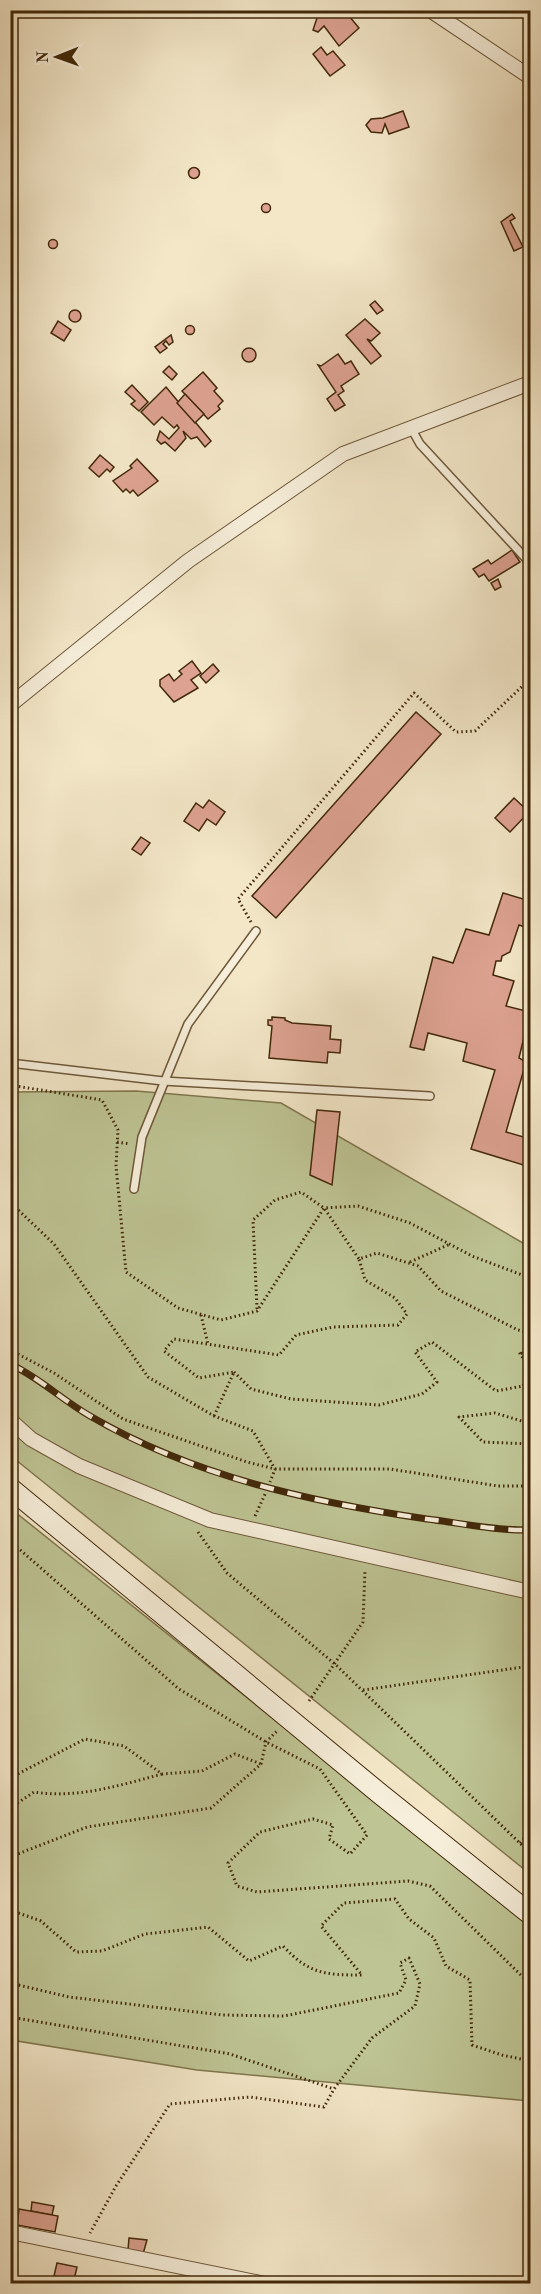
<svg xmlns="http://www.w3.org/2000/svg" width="541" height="2294" viewBox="0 0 541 2294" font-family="'Old Standard TT',serif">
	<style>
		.green { fill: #bec494; stroke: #80764e; stroke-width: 1.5 }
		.building { fill: #dda291; stroke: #422809; stroke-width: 1.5 }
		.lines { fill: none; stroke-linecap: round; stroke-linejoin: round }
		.service-casing { stroke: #6e5839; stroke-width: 10 }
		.minor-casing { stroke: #6e5839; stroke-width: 16 }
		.secondary-casing { stroke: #422809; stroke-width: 22 }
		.path { stroke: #422809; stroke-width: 3; stroke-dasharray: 1.5 3; stroke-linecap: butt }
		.service { stroke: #f7efdb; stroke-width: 7 }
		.minor { stroke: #f7efdb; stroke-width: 14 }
		.secondary { stroke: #f7efdb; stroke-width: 20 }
		.rail-casing { stroke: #422809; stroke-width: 7 }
		.rail { stroke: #f7efdb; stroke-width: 4.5; stroke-dasharray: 14; stroke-linecap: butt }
	</style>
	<rect width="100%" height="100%" fill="#f3e7c8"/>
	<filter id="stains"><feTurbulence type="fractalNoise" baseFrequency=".00333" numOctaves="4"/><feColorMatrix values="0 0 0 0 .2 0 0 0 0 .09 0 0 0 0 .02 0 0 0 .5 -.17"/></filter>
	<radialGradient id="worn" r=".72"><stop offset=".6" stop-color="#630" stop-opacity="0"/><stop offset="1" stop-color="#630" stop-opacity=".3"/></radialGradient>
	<g class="green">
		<path d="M 136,1091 L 281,1103 L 530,1247 L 530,1874 L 11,1456 L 10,1092 Z"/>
		<path d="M 10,1508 L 530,1924 L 530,2101 L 197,2070 L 11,2040 Z"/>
	</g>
	<g class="building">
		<path d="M 322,10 L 344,10 L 359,28 L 339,46 L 324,26 L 318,32 L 313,30 L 317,18 L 316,16 Z"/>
		<path d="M 321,47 L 327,55 L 333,51 L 345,65 L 330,76 L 313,54 Z"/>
		<path d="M 403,111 L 409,127 L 389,134 L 385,124 L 382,133 L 371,132 L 366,125 L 371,119 L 383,118 Z"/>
		<circle cx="194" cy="173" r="5.5"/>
		<circle cx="266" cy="208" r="4.5"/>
		<path d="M 512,214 L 515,218 L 510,221 L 523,247 L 514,251 L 501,222 Z"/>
		<circle cx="53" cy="244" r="4.5"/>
		<path d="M 375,301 L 383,310 L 377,314 L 370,305 Z"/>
		<circle cx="75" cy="316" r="6"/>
		<path d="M 365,319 L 380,333 L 371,341 L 367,339 L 381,356 L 371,364 L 346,335 Z"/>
		<path d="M 58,321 L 71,330 L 64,341 L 51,333 Z"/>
		<circle cx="190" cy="330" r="4.5"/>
		<path d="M 171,335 L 173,342 L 169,345 L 166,341 L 163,344 L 167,348 L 160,353 L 155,347 Z"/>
		<circle cx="249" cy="355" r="7"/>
		<path d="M 338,354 L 345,364 L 351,361 L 359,374 L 341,386 L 344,391 L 338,395 L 345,405 L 335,411 L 327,399 L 336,392 L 318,365 L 321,366 Z"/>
		<path d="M 169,366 L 177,374 L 172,380 L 163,372 Z"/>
		<path d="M 203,372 L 217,388 L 214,391 L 223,401 L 218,406 L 220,409 L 208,419 L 182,391 Z"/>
		<path d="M 132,385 L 148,402 L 139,411 L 131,404 L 135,401 L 125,392 Z"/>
		<path d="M 166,387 L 211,441 L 205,447 L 197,437 L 191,439 L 183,431 L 186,438 L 175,451 L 165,442 L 161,444 L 157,440 L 160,431 L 169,439 L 179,428 L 177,425 L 174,428 L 162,417 L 154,425 L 141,412 Z"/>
		<path d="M 185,394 L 204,414 L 195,423 L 177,403 Z"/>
		<path d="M 100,455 L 114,467 L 110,472 L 107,469 L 99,477 L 89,468 Z"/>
		<path d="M 137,459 L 158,481 L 138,496 L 133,490 L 130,493 L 126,489 L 123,492 L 113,481 L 132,468 L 130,466 Z"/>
		<path d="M 512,550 L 520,562 L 489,581 L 484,574 L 479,577 L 473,569 L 488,560 L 491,564 Z"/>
		<path d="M 498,579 L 501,587 L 495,590 L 491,583 Z"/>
		<path d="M 192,661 L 201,673 L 191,680 L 198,688 L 174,702 L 160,686 L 160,680 L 169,674 L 174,681 L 182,674 L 179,671 Z"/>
		<path d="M 213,664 L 219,671 L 206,683 L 200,676 Z"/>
		<path d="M 416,712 L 441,734 L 276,918 L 252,896 Z"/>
		<path d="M 514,798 L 529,812 L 510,832 L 495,818 Z"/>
		<path d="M 209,800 L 225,812 L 216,825 L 207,819 L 199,831 L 184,821 L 196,803 L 203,808 Z"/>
		<path d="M 141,837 L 150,843 L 141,855 L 132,849 Z"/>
		<path d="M 503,893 L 530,901 L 530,929 L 519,925 L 510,952 L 502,956 L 501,961 L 496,961 L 493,975 L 514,981 L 506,1006 L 530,1012 L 519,1058 L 526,1062 L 506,1132 L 527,1138 L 526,1144 L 529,1144 L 525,1161 L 530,1162 L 530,1167 L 471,1149 L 495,1070 L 463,1061 L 467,1043 L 428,1033 L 424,1050 L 410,1047 L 433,957 L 453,963 L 466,929 L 489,935 Z"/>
		<path d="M 272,1017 L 285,1018 L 285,1020 L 292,1023 L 331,1026 L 330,1039 L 341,1040 L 340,1053 L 328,1052 L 327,1063 L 269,1058 L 272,1026 L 268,1025 L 268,1020 L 272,1020 Z"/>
		<path d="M 317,1110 L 340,1112 L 332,1185 L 310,1175 Z"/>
		<path d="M 32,2202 L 54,2206 L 52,2215 L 31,2211 Z"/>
		<path d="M 19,2209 L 58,2216 L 55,2232 L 17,2225 Z"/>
		<path d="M 129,2238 L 147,2240 L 143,2254 L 128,2250 Z"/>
		<path d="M 57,2263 L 77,2267 L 74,2280 L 54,2276 Z"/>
	</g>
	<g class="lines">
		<g class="service-casing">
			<g id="service">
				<path d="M 411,428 L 420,444 L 530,563"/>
				<path d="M 10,1063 L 163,1081 L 430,1096"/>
				<path d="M 134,1189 L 142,1137 L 188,1024 L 256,931"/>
			</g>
		</g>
		<g class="minor-casing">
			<g id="minor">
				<path d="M 430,10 L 530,77"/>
				<path d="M 10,705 L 188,561 L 343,454 L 530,383"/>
				<path d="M 10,1420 L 31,1439 L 79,1466 L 210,1520 L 530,1592"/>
				<path d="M 10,2232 L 265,2284"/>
			</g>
		</g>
		<g class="secondary-casing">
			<path id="secondary" d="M 10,1488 L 379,1793 L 530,1914"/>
		</g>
		<g class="path">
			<path d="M 251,922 L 238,899 L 414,693 L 456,732 L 475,731 L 530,679"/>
			<path d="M 10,1085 L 102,1100 L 118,1130 L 116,1166 L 126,1272 L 178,1308 L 221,1320 L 257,1311 L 324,1208 L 358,1206 L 410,1223 L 472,1256 L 530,1278"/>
			<path d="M 117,1142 L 130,1144"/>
			<path d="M 12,1204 L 54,1244 L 148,1377 L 214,1416 L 253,1431 L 275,1469 L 270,1482"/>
			<path d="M 410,1262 L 450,1244"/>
			<path d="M 257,1309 L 253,1220 L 275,1200 L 301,1192 L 324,1208 L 359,1259"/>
			<path d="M 201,1315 L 208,1344"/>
			<path d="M 10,1350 L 54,1373 L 123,1419 L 247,1462 L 275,1469 L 390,1469 L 498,1486 L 530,1486"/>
			<path d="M 234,1372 L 251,1389 L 291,1399 L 379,1405 L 422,1394 L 437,1382 L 415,1352 L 432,1342 L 496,1391 L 523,1386 L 530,1369 L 519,1352 L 530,1357"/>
			<path d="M 214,1416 L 234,1372 L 199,1378 L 164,1351 L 174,1339 L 279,1355 L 296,1335 L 333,1327 L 398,1325 L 407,1314 L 395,1298 L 365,1280 L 359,1259 L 377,1253 L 418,1266 L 441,1291 L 518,1330 L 530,1333"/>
			<path d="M 530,1421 L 525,1422 L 495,1413 L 459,1417 L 483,1442 L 530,1444"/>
			<path d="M 255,1516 L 266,1492"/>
			<path d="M 198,1532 L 227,1573 L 336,1665 L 530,1853"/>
			<path d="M 10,1541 L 179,1689 L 266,1742 L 320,1769 L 367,1835 L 350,1854 L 329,1839 L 333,1825 L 313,1819 L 260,1832 L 228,1863 L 237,1886 L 257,1892 L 408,1881 L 430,1886 L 530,1984"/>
			<path d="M 363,1690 L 530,1666"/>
			<path d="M 309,1701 L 363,1622 L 365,1570"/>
			<path d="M 10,1778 L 85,1739 L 124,1746 L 162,1774 L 202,1771 L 235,1754 L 261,1764"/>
			<path d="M 10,1808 L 34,1792 C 77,1799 121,1785 162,1774"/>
			<path d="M 520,1843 L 530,1832"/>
			<path d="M 10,1857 L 87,1827 L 211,1808 L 261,1764 L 266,1742 L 277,1731"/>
			<path d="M 10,1910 L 41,1921 L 76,1952 L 102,1951 L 145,1934 L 208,1927 L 249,1961 L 283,1946 C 309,1974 325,1975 362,1975 L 321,1926 L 344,1903 L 395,1899 L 409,1919 L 434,1938 L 446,1966 L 470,1980 L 472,2045 L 502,2055 L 530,2061"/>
			<path d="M 10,1983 L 69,1997 L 222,2015 L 284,2016 L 399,1993 L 406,1980 L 400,1963 L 409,1958 L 420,1984 L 415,2006 L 372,2038 L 334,2089 L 324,2107 L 250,2097 L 170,2104 L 116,2186 L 90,2233"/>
			<path d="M 10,2017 L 230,2054 L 334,2089"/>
		</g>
		<use href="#service" class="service"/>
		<use href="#minor" class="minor"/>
		<use href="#secondary" class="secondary"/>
		<g class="rail-casing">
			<path id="rail" d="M 10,1364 C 40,1378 62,1400 90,1416 C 193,1476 310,1502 427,1519 C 460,1523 497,1531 530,1530"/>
		</g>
		<use href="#rail" class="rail"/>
	</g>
	<rect width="541" height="2294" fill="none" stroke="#f3e7c8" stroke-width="36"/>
	<rect x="12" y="12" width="517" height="2270" fill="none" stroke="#422809" stroke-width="3"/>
	<rect x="18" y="18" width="505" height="2258" fill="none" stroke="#422809" stroke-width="1.5"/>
	<g transform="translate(57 57) rotate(269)" stroke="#f7efdb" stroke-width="4.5" paint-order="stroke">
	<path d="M0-4.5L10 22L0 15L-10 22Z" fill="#422809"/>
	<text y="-9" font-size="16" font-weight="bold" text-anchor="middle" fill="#422809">N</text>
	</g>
	<rect width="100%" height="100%" filter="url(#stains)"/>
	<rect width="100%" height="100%" fill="url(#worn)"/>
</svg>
